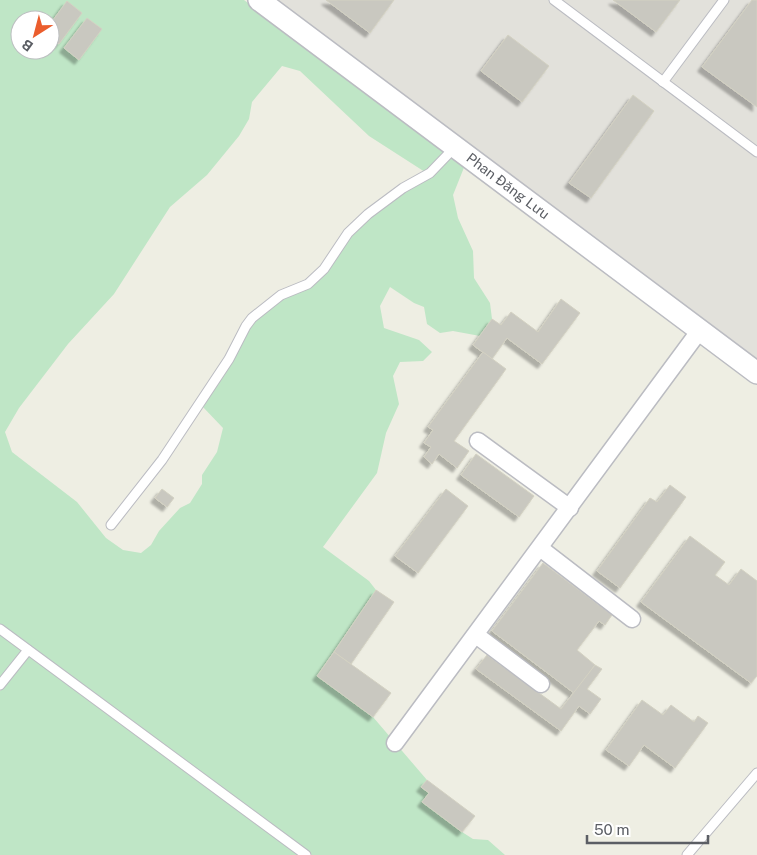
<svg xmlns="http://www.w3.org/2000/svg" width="757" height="855" viewBox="0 0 757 855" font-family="'Public Sans',sans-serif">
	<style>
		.industrial { fill: #e2e1db }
		.green { fill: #bfe6c6; fill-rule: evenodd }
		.building { fill: #c9c8c0; stroke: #d3d1c2; filter: url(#shadow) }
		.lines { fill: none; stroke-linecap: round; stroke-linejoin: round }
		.service-casing { stroke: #bbbcc2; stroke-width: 11 }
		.minor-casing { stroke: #bbbcc2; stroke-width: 19 }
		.tertiary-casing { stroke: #bbbcc2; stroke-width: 24 }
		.service { stroke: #fff; stroke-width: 9 }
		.minor { stroke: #fff; stroke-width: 16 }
		.tertiary { stroke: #fff; stroke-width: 21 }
		.labels { text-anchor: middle; stroke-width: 5; stroke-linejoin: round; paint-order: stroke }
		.street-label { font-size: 14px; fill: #5b5e64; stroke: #fff }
	</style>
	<defs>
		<filter id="shadow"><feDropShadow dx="-4.5" dy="4.5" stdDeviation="1" flood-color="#0004"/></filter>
	</defs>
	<rect width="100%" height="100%" fill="#eeeee3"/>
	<path class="industrial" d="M 275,0 L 757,0 L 757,362 Z"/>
	<g class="green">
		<path d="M 0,0 L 244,0 L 446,152 L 425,172 L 369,136 L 300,71 L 282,66 L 252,102 L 249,119 L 239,136 L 207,175 L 170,207 L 114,294 L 68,344 L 19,408 L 5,432 L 12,452 L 77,502 L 106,538 L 123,550 L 141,553 L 151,545 L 159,531 L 180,508 L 190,503 L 202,484 L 202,475 L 217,452 L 223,428 L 202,406 L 248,329 L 255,321 L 283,298 L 309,287 L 350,235 L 369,217 L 451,155 L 465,165 L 453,195 L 458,218 L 473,251 L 474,278 L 490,303 L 492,319 L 480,336 L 453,331 L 440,333 L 427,324 L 424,307 L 414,303 L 390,287 L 380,306 L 384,328 L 419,340 L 432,352 L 423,361 L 400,362 L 393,376 L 399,404 L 386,433 L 377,473 L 323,547 L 369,581 L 376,590 L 317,676 L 373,717 L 427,780 L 421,787 L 429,793 L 423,802 L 462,832 L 473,839 L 488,840 L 505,855 L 312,855 L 0,625 ZM 20,20 L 50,20 L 50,50 L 20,50 Z"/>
		<path d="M 0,634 L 23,650 L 0,679 Z"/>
		<path d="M 29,655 L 300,855 L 0,855 L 0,691 Z"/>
	</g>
	<g class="building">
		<path d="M 326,0 L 394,0 L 370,33 Z"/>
		<path d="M 613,0 L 680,0 L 656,32 Z"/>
		<path d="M 752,0 L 757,0 L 757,107 L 702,67 Z"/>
		<path d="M 67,1 L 82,13 L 59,44 L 50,37 L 50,24 Z"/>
		<path d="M 87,18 L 102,29 L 79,60 L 64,48 Z"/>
		<path d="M 508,35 L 549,66 L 522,102 L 481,71 Z"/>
		<path d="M 633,95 L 654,111 L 591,198 L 569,183 Z"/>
		<path d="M 561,299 L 580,313 L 542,364 L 507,338 L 492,359 L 473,345 L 492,319 L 501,325 L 511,312 L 538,332 Z"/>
		<path d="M 483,352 L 506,369 L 454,441 L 469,451 L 457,468 L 439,454 L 432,464 L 424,457 L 431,447 L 424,443 L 433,430 L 428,427 Z"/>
		<path d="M 476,454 L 534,496 L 519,517 L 461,475 Z"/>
		<path d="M 670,485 L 686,497 L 620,588 L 597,571 L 650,498 L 657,502 Z"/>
		<path d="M 162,489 L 174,498 L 167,507 L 155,498 Z"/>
		<path d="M 446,489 L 468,506 L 418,573 L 395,556 Z"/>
		<path d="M 690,536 L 725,562 L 715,575 L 729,585 L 741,569 L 757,581 L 757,676 L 751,683 L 641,602 Z"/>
		<path d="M 543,563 L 612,615 L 605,625 L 599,621 L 577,650 L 595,665 L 574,693 L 492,631 Z"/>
		<path d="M 376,590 L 394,602 L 351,664 L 334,652 Z"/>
		<path d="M 334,652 L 391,693 L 373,717 L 317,676 Z"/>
		<path d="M 487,655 L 561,709 L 595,665 L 602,669 L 587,689 L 601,699 L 590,714 L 579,706 L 561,731 L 476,669 Z"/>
		<path d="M 642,700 L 663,715 L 671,705 L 694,722 L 698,716 L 708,723 L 675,768 L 644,745 L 629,766 L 606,750 Z"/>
		<path d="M 427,780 L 475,816 L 462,832 L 422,802 L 429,793 L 421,787 Z"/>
	</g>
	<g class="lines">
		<g class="service-casing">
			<g id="service">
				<path d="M 554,0 L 757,152"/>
				<path d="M 663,82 L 724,0"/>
				<path d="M 111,525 L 162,460 L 229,359 L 246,326 L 252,318 L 281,295 L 308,284 L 324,269 L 348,233 L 368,214 L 403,188 L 430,173 L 455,147"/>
				<path d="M 0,629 L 306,855"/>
				<path d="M 0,685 L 28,650"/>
				<path d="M 687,855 L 757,773"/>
			</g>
		</g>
		<g class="minor-casing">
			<g id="minor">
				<path d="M 478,441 L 570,508"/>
				<path d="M 540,548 L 632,619"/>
				<path d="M 476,635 L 541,684"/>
				<path d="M 395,743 L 700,330"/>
			</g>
		</g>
		<g class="tertiary-casing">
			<path id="tertiary" d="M 259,0 L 757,373"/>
		</g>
		<use href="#service" class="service"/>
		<use href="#minor" class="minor"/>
		<use href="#tertiary" class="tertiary"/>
	</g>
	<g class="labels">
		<g class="street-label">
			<text transform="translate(508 186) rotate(37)" y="5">Phan Đăng Lưu</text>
		</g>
	</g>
	<g transform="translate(35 35) rotate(216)"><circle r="24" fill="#ffffff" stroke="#bdbfc1"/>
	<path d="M0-4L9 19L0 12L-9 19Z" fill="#eb5d2d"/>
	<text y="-8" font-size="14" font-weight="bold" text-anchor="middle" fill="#5b5e64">B</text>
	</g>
	<path d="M587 835v8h121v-8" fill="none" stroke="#5b5e64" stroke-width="2.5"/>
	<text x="594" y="835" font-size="15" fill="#5b5e64" stroke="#ffffff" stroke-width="4" paint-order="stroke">50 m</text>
</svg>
